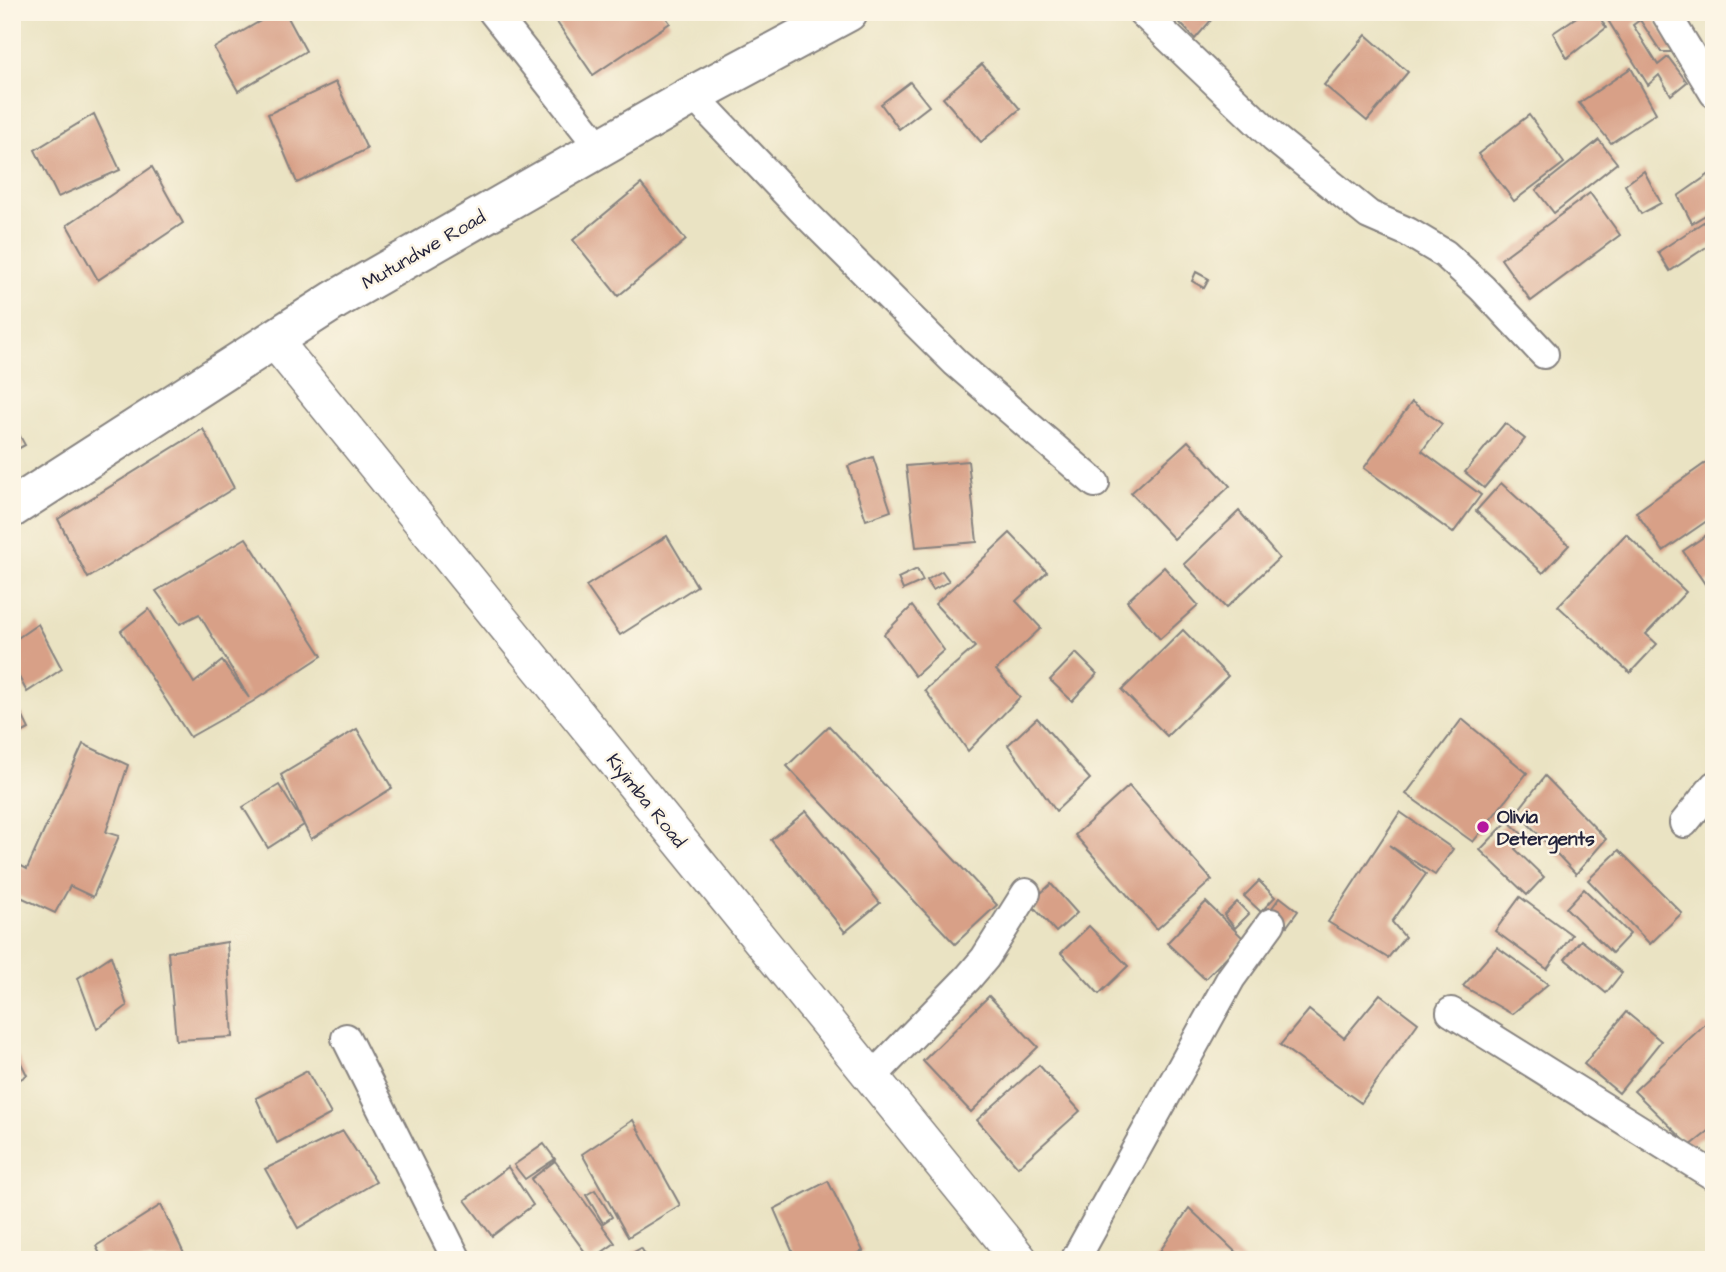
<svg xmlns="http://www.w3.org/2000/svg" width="1726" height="1272" viewBox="0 0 1726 1272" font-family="'Architects Daughter',sans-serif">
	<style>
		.building { fill: #d8a087 }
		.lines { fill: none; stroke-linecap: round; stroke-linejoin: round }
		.minor-casing { stroke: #86827f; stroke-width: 32 }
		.tertiary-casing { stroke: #86827f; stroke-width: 38 }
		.secondary-casing { stroke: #86827f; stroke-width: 42 }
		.minor { stroke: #fff; stroke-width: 28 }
		.tertiary { stroke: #fff; stroke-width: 35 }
		.secondary { stroke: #fff; stroke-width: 38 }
		.poi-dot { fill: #b5179e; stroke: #fcf5e5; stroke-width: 2.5 }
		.labels { text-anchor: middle; stroke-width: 5; stroke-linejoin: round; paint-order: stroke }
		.street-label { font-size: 19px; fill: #22223b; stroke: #fcf5e5 }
		.poi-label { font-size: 19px; font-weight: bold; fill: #22223b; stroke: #fcf5e5; text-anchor: start }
	</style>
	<rect width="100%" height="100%" fill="#fcf5e5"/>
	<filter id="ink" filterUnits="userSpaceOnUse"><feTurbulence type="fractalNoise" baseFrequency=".0143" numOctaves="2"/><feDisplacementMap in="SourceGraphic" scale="14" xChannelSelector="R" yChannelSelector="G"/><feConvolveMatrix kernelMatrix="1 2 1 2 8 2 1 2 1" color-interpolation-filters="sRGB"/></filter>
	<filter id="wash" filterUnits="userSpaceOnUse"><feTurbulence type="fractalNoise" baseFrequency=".00686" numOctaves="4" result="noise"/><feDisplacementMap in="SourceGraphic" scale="28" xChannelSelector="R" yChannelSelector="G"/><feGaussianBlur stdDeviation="1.57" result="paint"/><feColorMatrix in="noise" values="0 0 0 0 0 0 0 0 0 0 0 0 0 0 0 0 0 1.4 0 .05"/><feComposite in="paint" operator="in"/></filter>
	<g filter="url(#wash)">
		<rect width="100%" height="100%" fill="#eae3c3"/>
		<g id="blocks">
			<g class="building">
				<path d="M 276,12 L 285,12 L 306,51 L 238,91 L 214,48 Z"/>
				<path d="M 556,12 L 662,12 L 670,23 L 593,75 L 552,15 Z"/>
				<path d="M 1170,12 L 1218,12 L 1195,39 Z"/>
				<path d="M 1584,12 L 1597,12 L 1606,28 L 1567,58 L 1553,33 Z"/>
				<path d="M 1614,12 L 1649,12 L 1675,52 L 1661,52 L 1640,20 L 1633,25 L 1658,65 L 1668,57 L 1687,82 L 1671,95 L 1659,75 L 1648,85 L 1606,17 Z"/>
				<path d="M 1366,35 L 1408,72 L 1367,121 L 1324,85 Z"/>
				<path d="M 982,64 L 1020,109 L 981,142 L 943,98 Z"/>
				<path d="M 1631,68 L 1656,113 L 1611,143 L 1579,103 Z"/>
				<path d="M 336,82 L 367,149 L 297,183 L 268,114 Z"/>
				<path d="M 910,82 L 929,106 L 899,129 L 881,104 Z"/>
				<path d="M 94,114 L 120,170 L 58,197 L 35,150 Z"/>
				<path d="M 1529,115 L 1564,163 L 1514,201 L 1478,154 Z"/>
				<path d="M 1599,140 L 1617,163 L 1554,213 L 1536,190 Z"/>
				<path d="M 152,167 L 183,223 L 98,280 L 67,225 Z"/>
				<path d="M 1644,171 L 1661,203 L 1641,214 L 1625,185 Z"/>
				<path d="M 1714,171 L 1714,210 L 1692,223 L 1678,196 Z"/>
				<path d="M 641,184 L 686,240 L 618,296 L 573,240 Z"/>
				<path d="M 1590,193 L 1620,235 L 1531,301 L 1501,259 Z"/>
				<path d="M 1714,215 L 1714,242 L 1670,271 L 1658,252 Z"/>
				<path d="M 1196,272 L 1209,279 L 1204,288 L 1192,281 Z"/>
				<path d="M 1412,402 L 1442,424 L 1422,451 L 1481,495 L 1453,533 L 1364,468 Z"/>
				<path d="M 12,422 L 25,445 L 12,452 Z"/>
				<path d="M 1505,423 L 1525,439 L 1484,488 L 1465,472 Z"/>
				<path d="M 203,429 L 234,488 L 88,578 L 58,519 Z"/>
				<path d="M 1188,441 L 1230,486 L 1174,539 L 1131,493 Z"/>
				<path d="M 873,457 L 891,511 L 866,520 L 848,466 Z"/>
				<path d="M 1714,457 L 1714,516 L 1663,551 L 1636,512 Z"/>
				<path d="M 968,461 L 977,542 L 916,547 L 906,466 Z"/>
				<path d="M 1501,483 L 1569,545 L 1543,573 L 1476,511 Z"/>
				<path d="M 1239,511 L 1279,558 L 1226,608 L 1184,564 Z"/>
				<path d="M 1714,530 L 1714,578 L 1705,584 L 1683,551 Z"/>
				<path d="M 1010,533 L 1047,572 L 1016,601 L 1041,628 L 996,670 L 1020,697 L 968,751 L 925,690 L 975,647 L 935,604 Z"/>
				<path d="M 1626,534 L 1686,592 L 1646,634 L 1657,644 L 1630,673 L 1558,606 Z"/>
				<path d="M 667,536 L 697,586 L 620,635 L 586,586 Z"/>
				<path d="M 246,538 L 322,656 L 252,702 L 190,737 L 121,631 L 149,609 L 194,683 L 222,661 L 249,698 L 199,614 L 180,624 L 156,591 Z"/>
				<path d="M 1164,567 L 1198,605 L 1160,639 L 1127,601 Z"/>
				<path d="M 917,569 L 923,581 L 903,590 L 898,578 Z"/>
				<path d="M 942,571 L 949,581 L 933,590 L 927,580 Z"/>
				<path d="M 912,606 L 944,650 L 915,676 L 884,634 Z"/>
				<path d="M 38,624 L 62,669 L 27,692 L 12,664 L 12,642 Z"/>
				<path d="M 1183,630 L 1228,676 L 1167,736 L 1122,690 Z"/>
				<path d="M 1076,653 L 1097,674 L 1072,701 L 1050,680 Z"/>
				<path d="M 21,713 L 29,729 L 18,735 L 12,724 L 12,717 Z"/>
				<path d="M 1037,718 L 1090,779 L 1056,811 L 1008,745 Z"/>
				<path d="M 1462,719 L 1527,773 L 1473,842 L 1406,794 Z"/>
				<path d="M 829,726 L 997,905 L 955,944 L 787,766 Z"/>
				<path d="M 357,729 L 392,788 L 311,839 L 304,825 L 268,848 L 243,807 L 279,785 L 304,825 L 281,775 Z"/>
				<path d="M 83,744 L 128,765 L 106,832 L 119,836 L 93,897 L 70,886 L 55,913 L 12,893 L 12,861 L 27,869 Z"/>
				<path d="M 1545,776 L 1606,839 L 1576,874 L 1517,812 Z"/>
				<path d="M 1129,786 L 1212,880 L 1157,929 L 1075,835 Z"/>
				<path d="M 806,811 L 880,903 L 845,932 L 771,840 Z"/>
				<path d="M 1400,812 L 1453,849 L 1435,875 L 1389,845 L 1426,874 L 1392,922 L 1405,937 L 1388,958 L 1328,922 Z"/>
				<path d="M 1508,821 L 1525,837 L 1515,849 L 1544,877 L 1527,895 L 1480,850 Z"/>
				<path d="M 1619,850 L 1682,913 L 1650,944 L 1588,880 Z"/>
				<path d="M 1259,881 L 1275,897 L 1261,912 L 1244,896 Z"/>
				<path d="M 1051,884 L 1077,913 L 1056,932 L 1030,903 Z"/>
				<path d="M 1584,889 L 1630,934 L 1612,953 L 1566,908 Z"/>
				<path d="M 1280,897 L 1298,911 L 1287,926 L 1269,912 Z"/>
				<path d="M 1520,897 L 1572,935 L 1547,969 L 1495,931 Z"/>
				<path d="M 1206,902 L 1244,939 L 1205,979 L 1167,943 Z"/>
				<path d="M 1237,902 L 1249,914 L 1235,928 L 1224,915 Z"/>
				<path d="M 1089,926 L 1128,966 L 1099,994 L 1061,953 Z"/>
				<path d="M 1581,940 L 1622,973 L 1606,993 L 1565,959 Z"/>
				<path d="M 227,942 L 233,1037 L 176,1040 L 168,952 Z"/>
				<path d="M 1497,947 L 1548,984 L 1512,1014 L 1463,986 Z"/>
				<path d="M 111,956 L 127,1006 L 97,1029 L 78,978 Z"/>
				<path d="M 1380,994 L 1418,1023 L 1361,1103 L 1280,1045 L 1309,1010 L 1344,1038 Z"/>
				<path d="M 989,996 L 1038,1047 L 971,1112 L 923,1061 Z"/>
				<path d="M 1626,1012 L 1661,1041 L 1619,1093 L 1584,1064 Z"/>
				<path d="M 1705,1024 L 1714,1032 L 1714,1127 L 1690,1146 L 1634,1091 Z"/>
				<path d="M 16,1053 L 27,1075 L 12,1084 L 12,1054 Z"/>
				<path d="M 1039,1065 L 1080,1111 L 1018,1167 L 977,1120 Z"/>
				<path d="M 307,1071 L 331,1114 L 277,1143 L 256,1098 Z"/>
				<path d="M 633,1120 L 680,1205 L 628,1237 L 582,1154 Z"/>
				<path d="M 343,1131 L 376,1182 L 298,1228 L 265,1169 Z"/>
				<path d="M 544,1144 L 555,1159 L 525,1179 L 514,1165 Z"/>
				<path d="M 555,1161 L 615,1243 L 591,1260 L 531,1179 Z"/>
				<path d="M 508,1167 L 533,1205 L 492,1236 L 465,1200 Z"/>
				<path d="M 828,1181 L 863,1251 L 844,1260 L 796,1260 L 774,1209 Z"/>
				<path d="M 595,1190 L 612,1217 L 603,1223 L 586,1195 Z"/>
				<path d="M 161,1205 L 187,1260 L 103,1260 L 96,1246 Z"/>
				<path d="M 1189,1208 L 1244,1260 L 1154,1260 Z"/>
				<path d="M 641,1248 L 649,1260 L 620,1260 Z"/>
			</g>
		</g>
	</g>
	<g filter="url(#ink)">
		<use href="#blocks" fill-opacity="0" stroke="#86827f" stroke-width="2"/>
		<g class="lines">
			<g class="minor-casing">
				<g id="minor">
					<path d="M 493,12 L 600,148"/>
					<path d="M 1142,12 L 1274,138 L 1369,215 L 1408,232 L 1445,254 L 1482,288 L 1544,354"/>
					<path d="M 1665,12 L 1714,93"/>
					<path d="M 693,95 L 805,213 L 956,363 L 1095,483"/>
					<path d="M 1684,823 L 1714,786"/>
					<path d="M 1451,1012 L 1714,1176"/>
					<path d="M 346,1038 L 457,1260"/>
					<path d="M 872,1077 L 968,978 L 985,958 L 1026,893"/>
					<path d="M 1075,1260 L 1231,978 L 1271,923"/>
				</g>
			</g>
			<g class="tertiary-casing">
				<path id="tertiary" d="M 273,339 L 1020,1260"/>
			</g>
			<g class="secondary-casing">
				<path id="secondary" d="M 12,508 L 335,300 L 693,95 L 848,12"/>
			</g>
			<use href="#minor" class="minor"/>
			<use href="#tertiary" class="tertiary"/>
			<use href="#secondary" class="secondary"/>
		</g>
	</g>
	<circle class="poi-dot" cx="1483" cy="827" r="7"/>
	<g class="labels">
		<g class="street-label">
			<text transform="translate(423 249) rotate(-30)" y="7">Mutundwe Road</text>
			<text transform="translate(647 800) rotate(51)" y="7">Kiyimba Road</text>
		</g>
		<g class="poi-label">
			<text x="1497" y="823">Olivia<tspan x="1497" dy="22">Detergents</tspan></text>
		</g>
	</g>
	<rect width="1726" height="1272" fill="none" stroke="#fcf5e5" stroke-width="42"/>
</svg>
